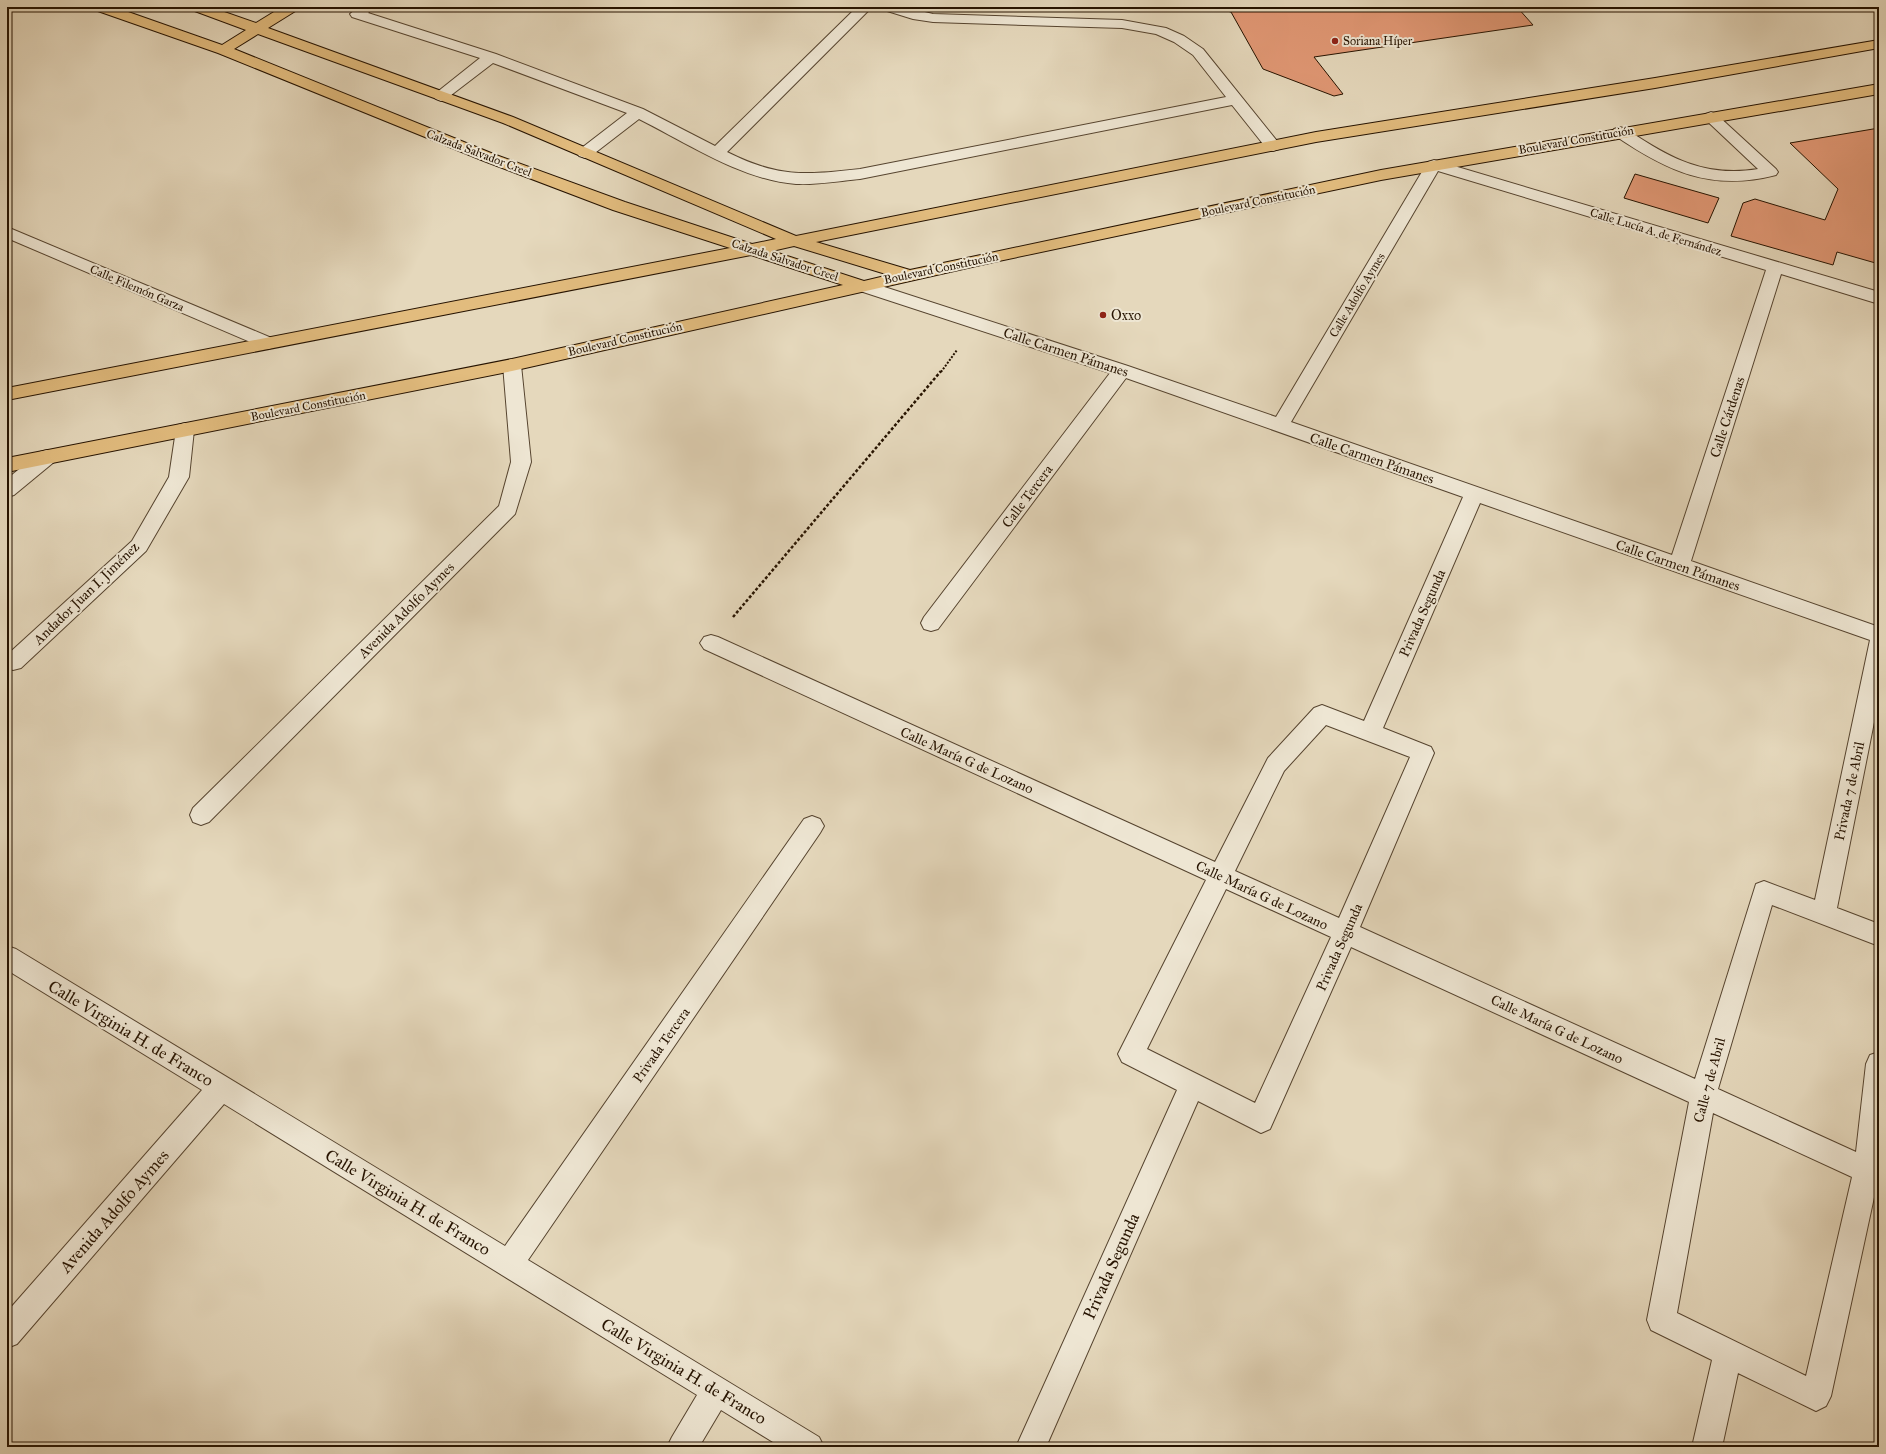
<svg xmlns="http://www.w3.org/2000/svg" width="1886" height="1454" viewBox="0 0 1886 1454" font-family="'IM FELL Great Primer',serif">
	<style>
		.building { fill: #e19875; stroke: #261300 }
		.lines { fill: none; stroke-linecap: round; stroke-linejoin: round }
		.minor-casing { stroke: #56442f; stroke-width: 2 }
		.major-casing { stroke: #261300; stroke-width: 2 }
		.path-far1 { stroke: #261300; stroke-width: 2; stroke-dasharray: 2 1.5; stroke-linecap: butt }
		.path { stroke: #261300; stroke-width: 2.5; stroke-dasharray: 3 2; stroke-linecap: butt }
		.minor { fill: #eee6d3; fill-rule: evenodd }
		.major { fill: #e2bc7e; fill-rule: evenodd }
		.poi-dot { fill: #8f2418; stroke: #eee6d3; stroke-width: 1.5 }
		.labels { text-anchor: middle; stroke-width: 4; stroke-linejoin: round; paint-order: stroke }
		.far-poi-label { font-size: 12px; fill: #261300; stroke: #eee6d3; text-anchor: start }
		.far-street-label { font-size: 12px; fill: #261300; stroke: #eee6d3 }
		.poi-label { font-size: 14px; fill: #261300; stroke: #eee6d3; text-anchor: start }
		.street-label { font-size: 14px; fill: #261300; stroke: #eee6d3 }
		.near-street-label { font-size: 17px; fill: #261300; stroke: #eee6d3 }
	</style>
	<rect width="100%" height="100%" fill="#e5d8bc"/>
	<filter id="stains"><feTurbulence type="fractalNoise" baseFrequency=".005" numOctaves="4"/><feColorMatrix values="0 0 0 0 .2 0 0 0 0 .09 0 0 0 0 .02 0 0 0 .5 -.17"/></filter>
	<radialGradient id="worn" r=".72"><stop offset=".6" stop-color="#630" stop-opacity="0"/><stop offset="1" stop-color="#630" stop-opacity=".3"/></radialGradient>
	<g class="building">
		<path d="M 1211,7 L 1517,7 L 1533,25 L 1314,57 L 1343,94 L 1334,96 L 1263,69 L 1231,12 Z"/>
		<path d="M 1879,128 L 1879,264 L 1837,252 L 1833,265 L 1731,236 L 1743,203 L 1755,199 L 1825,220 L 1838,189 L 1790,143 Z"/>
		<path d="M 1635,174 L 1719,198 L 1708,223 L 1624,198 Z"/>
	</g>
	<g class="lines">
		<g class="minor-casing">
			<g id="minor">
				<path d="M 358,7 L 374,7 L 368,13 L 496,54 L 643,109 L 715,146 L 857,7 L 872,7 L 727,152 C 779,178 804,175 860,169 L 1226,97 L 1193,55 L 1174,42 L 1156,34 L 1122,28 L 933,22 L 913,19 L 884,10 L 882,7 L 904,7 L 933,14 L 1122,20 L 1166,28 L 1184,36 L 1203,49 L 1281,146 L 1279,149 L 1273,151 L 1267,149 L 1232,105 L 860,179 C 839,181 817,185 796,184 C 742,180 687,143 639,119 L 591,156 L 585,158 L 579,156 L 577,153 L 579,150 L 627,113 L 493,63 L 446,99 L 441,101 L 436,99 L 433,96 L 436,93 L 480,58 L 352,17 L 350,14 Z"/>
				<path d="M 1711,112 L 1716,114 L 1776,169 L 1778,172 L 1776,175 C 1710,192 1667,171 1614,135 L 1612,132 L 1614,129 L 1620,127 L 1626,129 C 1668,157 1704,178 1758,169 L 1706,120 L 1703,117 L 1706,114 Z"/>
				<path d="M 1434,160 L 1879,292 L 1879,304 L 1781,274 L 1691,561 L 1879,627 L 1879,697 L 1837,908 L 1879,924 L 1879,946 L 1772,905 L 1718,1089 L 1856,1152 L 1866,1064 L 1870,1055 L 1879,1052 L 1879,1189 L 1876,1188 L 1831,1396 L 1826,1406 L 1816,1411 L 1738,1373 L 1722,1447 L 1692,1447 L 1712,1360 L 1651,1330 L 1647,1320 L 1689,1102 L 1351,947 L 1270,1129 L 1261,1133 L 1198,1101 L 1046,1447 L 1016,1447 L 1177,1090 L 1122,1062 L 1118,1054 L 1206,880 L 704,649 L 700,643 L 704,637 L 711,635 L 718,637 L 1215,862 L 1268,758 L 1314,708 L 1322,705 L 1364,721 L 1463,497 L 1126,378 L 938,629 L 931,631 L 924,629 L 921,623 L 924,617 L 1110,373 L 857,290 L 854,286 L 857,282 L 863,281 L 869,282 L 1128,366 L 1276,417 L 1426,165 L 1428,162 ZM 1438,171 L 1766,270 L 1672,555 L 1291,422 ZM 1480,503 L 1870,640 L 1815,900 L 1764,881 L 1756,884 L 1695,1079 L 1360,927 L 1434,753 L 1431,747 L 1383,728 ZM 1326,725 L 1410,757 L 1339,918 L 1235,871 L 1284,771 ZM 1226,889 L 1331,937 L 1255,1103 L 1147,1049 ZM 1713,1113 L 1852,1177 L 1806,1376 L 1677,1313 Z"/>
				<path d="M 7,227 L 274,339 L 277,343 L 274,347 L 268,349 L 262,347 L 7,238 Z"/>
				<path d="M 512,359 L 518,361 L 521,365 L 531,462 L 515,514 L 209,822 L 201,825 L 193,822 L 190,815 L 193,808 L 499,506 L 511,462 L 503,365 L 506,361 Z"/>
				<path d="M 185,423 L 192,425 L 194,430 L 189,477 L 146,551 L 21,668 L 13,670 L 7,668 L 7,655 L 132,541 L 169,477 L 176,430 L 178,425 Z"/>
				<path d="M 47,450 L 54,452 L 57,457 L 54,462 L 14,495 L 7,497 L 7,479 L 40,452 Z"/>
				<path d="M 812,816 L 820,819 L 824,826 L 820,833 L 528,1260 L 819,1437 L 824,1447 L 781,1447 L 721,1410 L 699,1447 L 667,1447 L 672,1437 L 697,1395 L 224,1104 L 17,1344 L 7,1348 L 7,1312 L 202,1090 L 7,970 L 7,946 L 16,949 L 505,1246 L 804,819 Z"/>
			</g>
		</g>
		<g class="major-casing">
			<path id="major" d="M 93,7 L 114,7 L 222,45 L 246,30 L 192,10 L 190,7 L 210,7 L 256,23 L 282,7 L 299,7 L 297,10 L 268,28 L 513,117 L 796,236 L 1316,132 L 1655,78 L 1879,40 L 1879,48 L 1655,88 L 1316,142 L 816,242 L 910,270 L 1381,170 L 1879,84 L 1879,94 L 1381,180 L 994,262 L 512,371 L 7,472 L 7,458 L 512,359 L 843,285 L 751,255 L 7,400 L 7,388 L 730,248 L 613,210 L 484,161 L 218,53 L 95,10 ZM 258,34 L 503,123 L 776,239 L 752,244 L 625,202 L 496,155 L 234,49 ZM 794,246 L 889,275 L 864,281 L 772,251 Z"/>
		</g>
		<path class="path-far1" d="M 941,372 L 957,350"/>
		<path class="path" d="M 733,617 L 941,371"/>
		<use href="#minor" class="minor"/>
		<use href="#major" class="major"/>
	</g>
	<g class="poi-dot">
		<circle cx="1335" cy="41" r="4"/>
		<circle cx="1103" cy="315" r="4"/>
	</g>
	<g class="labels">
		<g class="far-poi-label">
			<text x="1343" y="45">Soriana Híper</text>
		</g>
		<g class="far-street-label">
			<text transform="translate(1576 140) rotate(-10)" y="4">Boulevard Constitución</text>
			<text transform="translate(479 153) rotate(21)" y="4">Calzada Salvador Creel</text>
			<text transform="translate(1258 201) rotate(-12)" y="4">Boulevard Constitución</text>
			<text transform="translate(1656 232) rotate(17)" y="4">Calle Lucía A. de Fernández</text>
			<text transform="translate(785 260) rotate(18)" y="4">Calzada Salvador Creel</text>
			<text transform="translate(941 268) rotate(-12)" y="4">Boulevard Constitución</text>
			<text transform="translate(137 288) rotate(23)" y="4">Calle Filemón Garza</text>
			<text transform="translate(1357 295) rotate(-59)" y="4">Calle Adolfo Aymes</text>
			<text transform="translate(625 339) rotate(-13)" y="4">Boulevard Constitución</text>
			<text transform="translate(308 406) rotate(-11)" y="4">Boulevard Constitución</text>
		</g>
		<g class="poi-label">
			<text x="1111" y="320">Oxxo</text>
		</g>
		<g class="street-label">
			<text transform="translate(1066 352) rotate(18)" y="5">Calle Carmen Pámanes</text>
			<text transform="translate(1727 417) rotate(-72)" y="5">Calle Cárdenas</text>
			<text transform="translate(1372 458) rotate(19)" y="5">Calle Carmen Pámanes</text>
			<text transform="translate(1027 496) rotate(-53)" y="5">Calle Tercera</text>
			<text transform="translate(1678 565) rotate(19)" y="5">Calle Carmen Pámanes</text>
			<text transform="translate(86 593) rotate(-44)" y="5">Andador Juan I. Jiménez</text>
			<text transform="translate(406 610) rotate(-45)" y="5">Avenida Adolfo Aymes</text>
			<text transform="translate(1422 613) rotate(-66)" y="5">Privada Segunda</text>
			<text transform="translate(967 760) rotate(24)" y="5">Calle María G de Lozano</text>
			<text transform="translate(1849 791) rotate(-78)" y="5">Privada 7 de Abril</text>
			<text transform="translate(1262 895) rotate(25)" y="5">Calle María G de Lozano</text>
			<text transform="translate(1339 947) rotate(-66)" y="5">Privada Segunda</text>
			<text transform="translate(1557 1029) rotate(25)" y="5">Calle María G de Lozano</text>
			<text transform="translate(661 1045) rotate(-55)" y="5">Privada Tercera</text>
			<text transform="translate(1709 1080) rotate(-75)" y="5">Calle 7 de Abril</text>
		</g>
		<g class="near-street-label">
			<text transform="translate(131 1033) rotate(31)" y="6">Calle Virginia H. de Franco</text>
			<text transform="translate(408 1202) rotate(31)" y="6">Calle Virginia H. de Franco</text>
			<text transform="translate(114 1211) rotate(-49)" y="6">Avenida Adolfo Aymes</text>
			<text transform="translate(1111 1266) rotate(-66)" y="6">Privada Segunda</text>
			<text transform="translate(684 1371) rotate(31)" y="6">Calle Virginia H. de Franco</text>
		</g>
	</g>
	<rect width="1886" height="1454" fill="none" stroke="#e5d8bc" stroke-width="24"/>
	<rect x="8" y="8" width="1870" height="1438" fill="none" stroke="#261300" stroke-width="2"/>
	<rect x="12" y="12" width="1862" height="1430" fill="none" stroke="#261300"/>
	<rect width="100%" height="100%" filter="url(#stains)"/>
	<rect width="100%" height="100%" fill="url(#worn)"/>
</svg>
